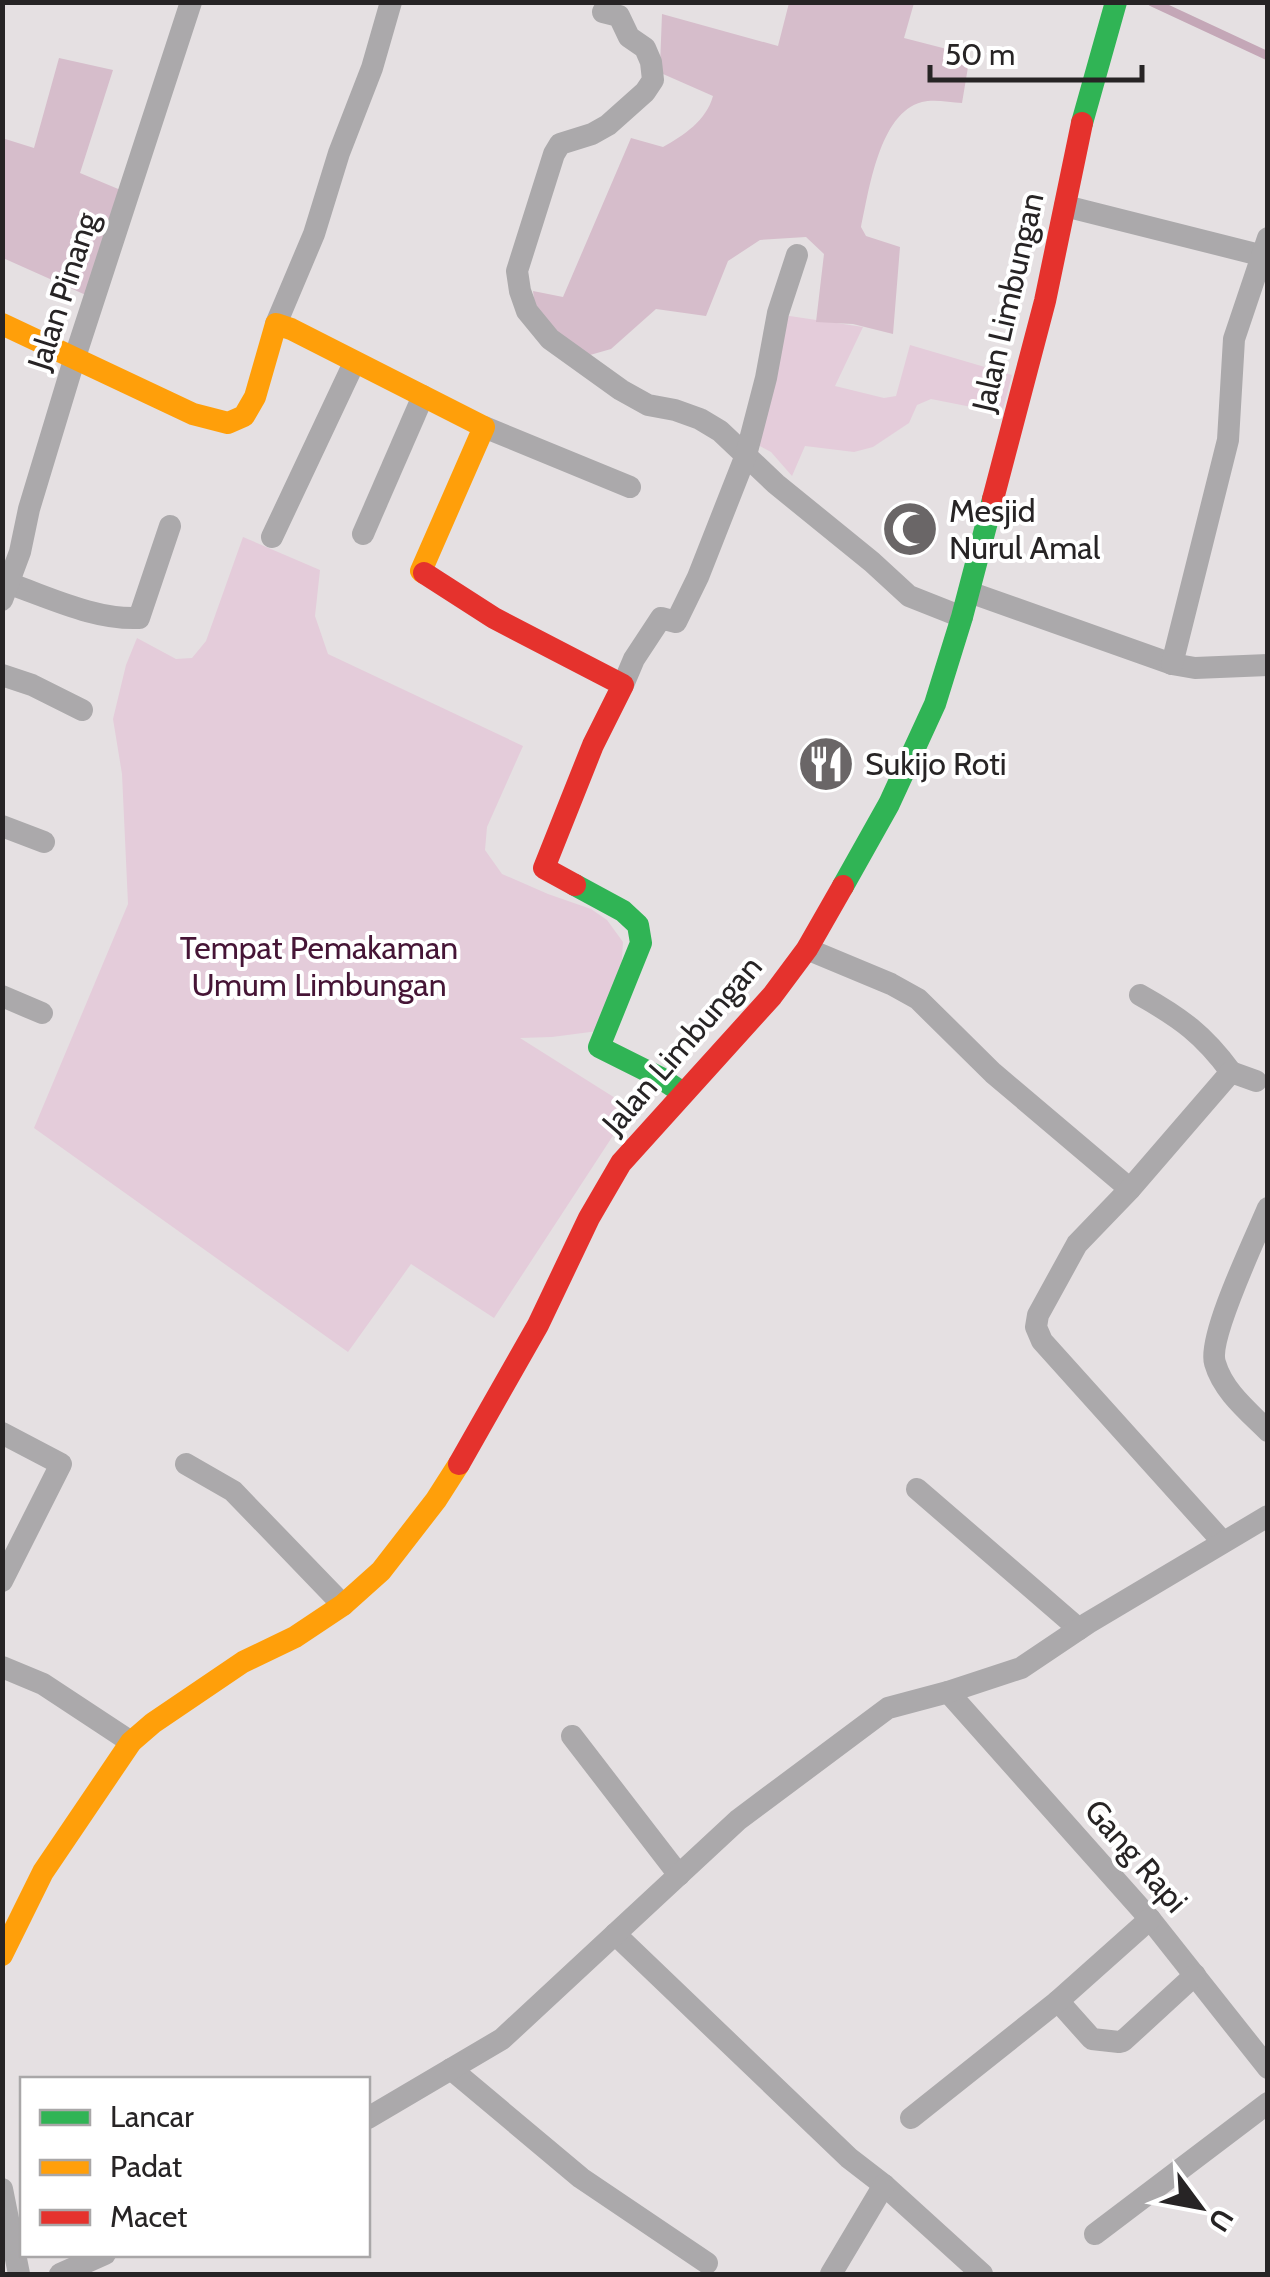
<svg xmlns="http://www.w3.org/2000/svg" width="1270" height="2277" viewBox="0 0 1270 2277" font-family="Cabin,sans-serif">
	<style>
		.green { fill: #e4ccda }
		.forest { fill: #d6bdcb }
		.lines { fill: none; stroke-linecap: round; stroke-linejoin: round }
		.stream { stroke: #c4a7b7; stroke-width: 9 }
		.street { stroke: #aba9ab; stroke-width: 22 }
		.fast { stroke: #30b455; stroke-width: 22 }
		.slow { stroke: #ff9f0a; stroke-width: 22 }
		.jam { stroke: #e5322d; stroke-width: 22 }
		.labels { text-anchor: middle; stroke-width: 8; stroke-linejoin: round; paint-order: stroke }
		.street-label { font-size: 32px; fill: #272425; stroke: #fff }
		.poi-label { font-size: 32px; fill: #272425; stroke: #fff; text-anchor: start }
		.park-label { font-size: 32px; fill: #461536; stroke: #fff }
	</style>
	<rect width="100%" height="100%" fill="#e5e0e2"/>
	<g class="green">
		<path d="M 783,315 L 863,327 L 835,386 L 884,398 L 896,396 L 910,345 L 1012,375 L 1002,413 L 931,399 L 917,405 L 909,423 L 873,447 L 854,452 L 805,446 L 792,476 L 771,452 L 756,444 Z"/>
		<path d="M 243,537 L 320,570 L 315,616 L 328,654 L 523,746 L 487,827 L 485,850 L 502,874 L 548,894 L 591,909 L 607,920 L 623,942 L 621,975 L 598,1031 L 552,1037 L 520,1038 L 631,1108 L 494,1318 L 411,1264 L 348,1352 L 34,1128 L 128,904 L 122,774 L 113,719 L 126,665 L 137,638 L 176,659 L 192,658 L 206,641 Z"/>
	</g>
	<g class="forest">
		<path d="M 789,3 L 914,3 L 904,38 L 970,55 L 962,103 C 949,102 933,99 922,102 C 879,113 869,191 861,227 L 866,236 L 900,247 L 893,334 L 853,324 L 816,322 L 824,254 L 806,237 L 760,240 L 728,261 L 706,316 L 656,309 L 611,349 L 590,355 L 561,335 L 535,308 L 533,291 L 563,297 L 631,138 L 663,147 C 684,135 706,121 713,96 L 663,74 L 660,66 L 662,14 L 778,46 Z"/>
		<path d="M 59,58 L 113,70 L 80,173 L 123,191 L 88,296 L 3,258 L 2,138 L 34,148 Z"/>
	</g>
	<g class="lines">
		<path class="stream" d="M 1152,2 L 1268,56"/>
		<g class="street">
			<path d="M 603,12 L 619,16 L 629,37 L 645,48 L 651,62 L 653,80 L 645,92 L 608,125 L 592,134 L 560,144 L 554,154 L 517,271 L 520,291 L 527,311 L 550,339 L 621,390 L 648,405 L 675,410 L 700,419 L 720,431 L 776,484 L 872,562 L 909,596 L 962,617"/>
			<path d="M 1065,206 L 1268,257"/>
			<path d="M 276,324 L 314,234 L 339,153 L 372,68 L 391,2"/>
			<path d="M 484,427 L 630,487"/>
			<path d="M 363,534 L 423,396"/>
			<path d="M 272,537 L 354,363"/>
			<path d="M 10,584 C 51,598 95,620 139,618 L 170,526"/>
			<path d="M 969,592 L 1172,664 L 1195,668 L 1268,665"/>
			<path d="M 2,600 L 20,552 L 29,509 L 75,357 L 191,2"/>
			<path d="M 1172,664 L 1228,440 L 1234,339 L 1268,238"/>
			<path d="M 2,675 L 32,685 L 82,710"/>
			<path d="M 623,685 L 634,659 L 661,618 L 676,622 L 698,577 L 746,455 L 766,378 L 778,313 L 797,255"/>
			<path d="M 2,826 L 44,842"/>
			<path d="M 807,949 L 891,984 L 918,999 L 993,1073 L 1130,1189"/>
			<path d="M 1140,995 C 1181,1018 1204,1035 1231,1072"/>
			<path d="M 2,996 L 42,1013"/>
			<path d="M 1268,1208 C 1256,1237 1207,1338 1215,1363 C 1223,1391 1248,1411 1268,1431"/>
			<path d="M 2,1433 L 61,1464 L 2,1581"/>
			<path d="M 186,1464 L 233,1491 L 343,1605"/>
			<path d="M 917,1489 L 1079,1629"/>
			<path d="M 1222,1541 L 1042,1341 L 1036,1327 L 1038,1315 L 1077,1244 L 1130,1189 L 1231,1072 L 1256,1081"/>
			<path d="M 2,1667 L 43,1684 L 131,1742"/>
			<path d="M 948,1692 L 1150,1919 L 1268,2068"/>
			<path d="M 572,1736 L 679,1875"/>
			<path d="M 615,1934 L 849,2158 L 884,2185 L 982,2274"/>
			<path d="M 1058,2001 L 1092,2039 L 1119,2042 L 1123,2041 L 1195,1975"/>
			<path d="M 451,2069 L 581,2178 L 707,2263"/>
			<path d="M 368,2118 L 502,2039 L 738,1820 L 888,1708 L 948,1692 L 1021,1668 L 1088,1623 L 1268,1516"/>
			<path d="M 911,2118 L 1058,2001 L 1150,1919"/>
			<path d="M 2,2189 L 19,2274"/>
			<path d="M 1095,2234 L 1268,2103"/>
			<path d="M 60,2274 L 105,2254"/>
			<path d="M 831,2274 L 884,2185"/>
		</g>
		<g class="fast">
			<path d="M 1082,123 L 1116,2"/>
			<path d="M 575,885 L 623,911 L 638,925 L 641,943 L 599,1047 L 659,1077 L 683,1093"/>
			<path d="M 843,886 L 889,804 L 935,704 L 962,617 L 993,499"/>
		</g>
		<g class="slow">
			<path d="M 2,324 L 193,414 L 228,423 L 244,416 L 255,397 L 276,324 L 291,329 L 484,427 L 421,571 L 424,573"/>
			<path d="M 2,1955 L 43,1872 L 131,1742 L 153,1723 L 243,1662 L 295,1637 L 343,1605 L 381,1571 L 436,1500 L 459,1464"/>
		</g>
		<g class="jam">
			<path d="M 993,499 L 1045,301 L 1082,123"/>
			<path d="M 424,573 L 494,618 L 623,685 L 593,745 L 544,868 L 575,885"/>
			<path d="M 459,1464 L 538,1325 L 589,1218 L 621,1163 L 772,996 L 807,949 L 843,886"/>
		</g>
	</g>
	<defs>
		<g id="mosque-disc" transform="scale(2.875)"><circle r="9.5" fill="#6a6667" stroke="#fff"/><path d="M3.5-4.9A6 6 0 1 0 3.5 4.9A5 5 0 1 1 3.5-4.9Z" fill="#fff"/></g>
		<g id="restaurant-disc" transform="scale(2.875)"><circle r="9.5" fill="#6a6667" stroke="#fff"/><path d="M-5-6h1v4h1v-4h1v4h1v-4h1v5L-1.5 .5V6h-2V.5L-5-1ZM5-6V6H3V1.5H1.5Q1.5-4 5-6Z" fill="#fff"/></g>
	</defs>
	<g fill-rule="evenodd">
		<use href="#mosque-disc" x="910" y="529"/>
		<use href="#restaurant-disc" x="826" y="764"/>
	</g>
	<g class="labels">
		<g class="street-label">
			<text transform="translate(63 291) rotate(-72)" y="11">Jalan Pinang</text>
			<text transform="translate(1008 302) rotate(-77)" y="11">Jalan Limbungan</text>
			<text transform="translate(682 1045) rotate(-49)" y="11">Jalan Limbungan</text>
			<text transform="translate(1136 1856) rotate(49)" y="11">Gang Rapi</text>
		</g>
		<g class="poi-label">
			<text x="949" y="522">Mesjid<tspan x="949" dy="37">Nurul Amal</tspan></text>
			<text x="865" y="775">Sukijo Roti</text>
		</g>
		<g class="park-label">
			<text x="319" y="959">Tempat Pemakaman<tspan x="319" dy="37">Umum Limbungan</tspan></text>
		</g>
	</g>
	<rect width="1270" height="2277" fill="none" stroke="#272425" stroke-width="10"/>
	<rect x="20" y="2077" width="350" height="180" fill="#ffffff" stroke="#a9a7a8" stroke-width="2.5"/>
	<rect x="40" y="2110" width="50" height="15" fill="#30b455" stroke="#a9a7a8" stroke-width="2.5"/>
	<text x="110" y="2127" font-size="30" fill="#272425">Lancar</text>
	<rect x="40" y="2160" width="50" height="15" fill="#ff9f0a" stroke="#a9a7a8" stroke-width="2.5"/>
	<text x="110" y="2177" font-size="30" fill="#272425">Padat</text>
	<rect x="40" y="2210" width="50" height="15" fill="#e5322d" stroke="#a9a7a8" stroke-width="2.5"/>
	<text x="110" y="2227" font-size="30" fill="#272425">Macet</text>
	<g transform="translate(1200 2207) rotate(122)" stroke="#ffffff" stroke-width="8" paint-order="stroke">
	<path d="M0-8L18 38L0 25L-18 38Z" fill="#272425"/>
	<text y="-15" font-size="28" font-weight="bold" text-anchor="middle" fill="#272425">U</text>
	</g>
	<path d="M930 65v15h212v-15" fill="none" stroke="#272425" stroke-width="5"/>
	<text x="945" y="65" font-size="30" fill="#272425" stroke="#ffffff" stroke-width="8" paint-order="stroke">50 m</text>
</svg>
